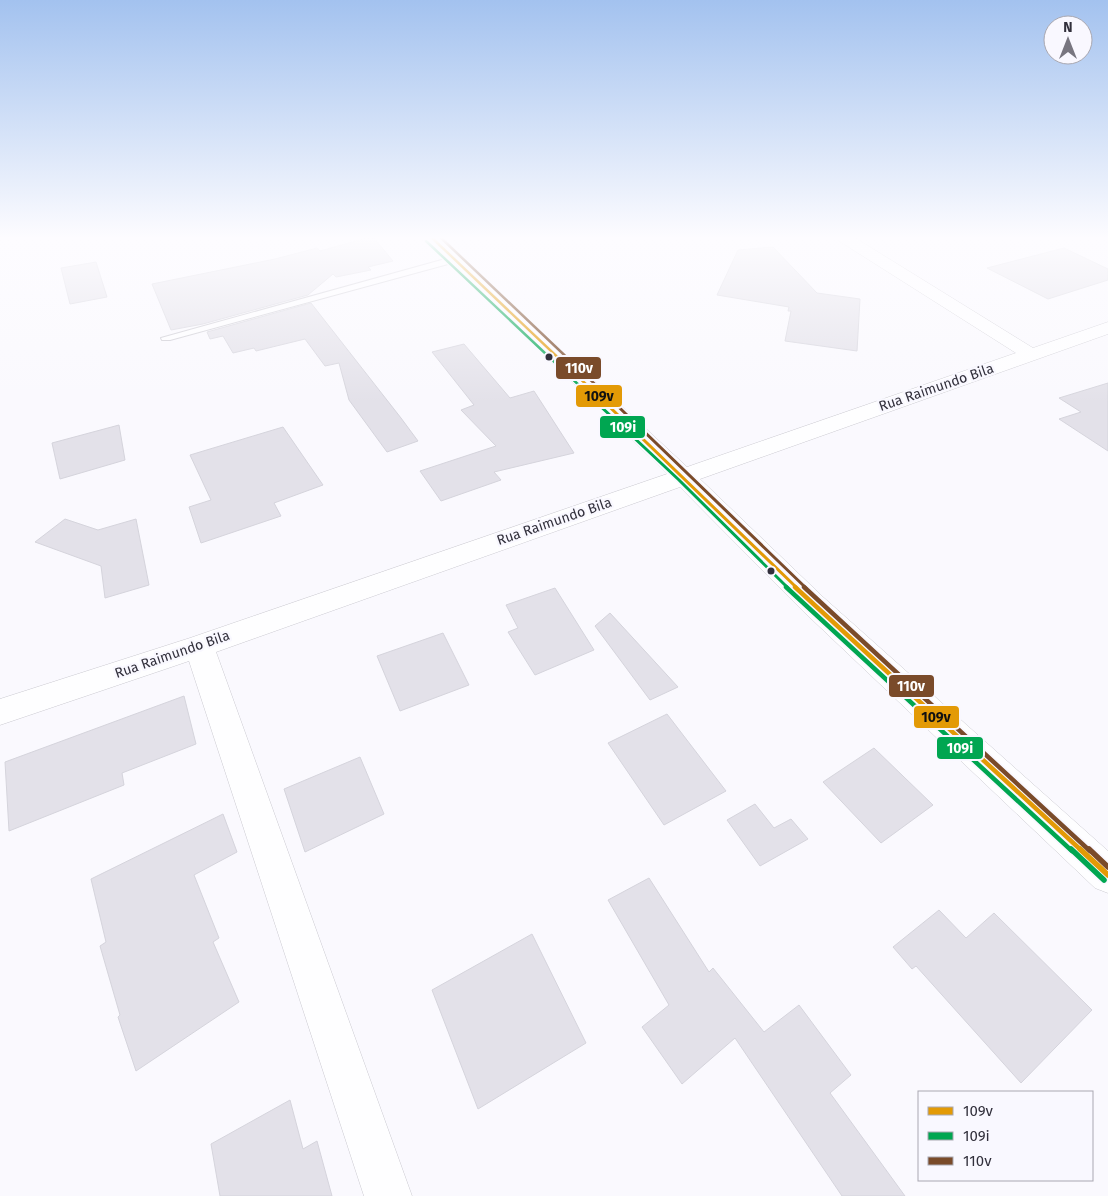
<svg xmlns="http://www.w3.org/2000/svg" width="1108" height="1196" viewBox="0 0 1108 1196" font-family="'Fira Sans',sans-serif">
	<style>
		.building { fill: #e3e1e9; stroke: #d5d4dc }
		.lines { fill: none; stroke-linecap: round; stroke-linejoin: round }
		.service-casing { stroke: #cbcad1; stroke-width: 2 }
		.minor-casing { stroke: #cbcad1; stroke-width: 1 }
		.service { fill: #fefeff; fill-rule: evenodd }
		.minor { fill: #fefeff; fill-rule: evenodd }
		.bus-1-far3-casing { stroke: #f9f8ff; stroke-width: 5 }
		.bus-1-far2-casing { stroke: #f9f8ff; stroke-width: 6 }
		.bus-1-far1-casing { stroke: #f9f8ff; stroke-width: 8 }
		.bus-1-casing { stroke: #f9f8ff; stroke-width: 9 }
		.bus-2-far3-casing { stroke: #f9f8ff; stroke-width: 5 }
		.bus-2-far2-casing { stroke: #f9f8ff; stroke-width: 6 }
		.bus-2-far1-casing { stroke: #f9f8ff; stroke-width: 8 }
		.bus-2-casing { stroke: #f9f8ff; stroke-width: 9 }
		.bus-3-far3-casing { stroke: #f9f8ff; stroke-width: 5 }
		.bus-3-far2-casing { stroke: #f9f8ff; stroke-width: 6 }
		.bus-3-far1-casing { stroke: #f9f8ff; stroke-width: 8 }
		.bus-3-casing { stroke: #f9f8ff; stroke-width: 9 }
		.bus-1-far3 { stroke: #e39a06; stroke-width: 2.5 }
		.bus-1-far2 { stroke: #e39a06; stroke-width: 3 }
		.bus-1-far1 { stroke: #e39a06; stroke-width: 4.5 }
		.bus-1 { stroke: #e39a06; stroke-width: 5.5 }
		.bus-2-far3 { stroke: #00a651; stroke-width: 2.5 }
		.bus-2-far2 { stroke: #00a651; stroke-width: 3 }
		.bus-2-far1 { stroke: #00a651; stroke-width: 4.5 }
		.bus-2 { stroke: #00a651; stroke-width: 5.5 }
		.bus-3-far3 { stroke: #7a4b2a; stroke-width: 2.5 }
		.bus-3-far2 { stroke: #7a4b2a; stroke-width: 3 }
		.bus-3-far1 { stroke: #7a4b2a; stroke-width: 4.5 }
		.bus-3 { stroke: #7a4b2a; stroke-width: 5.5 }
		.bus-dot { fill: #32303c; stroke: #f9f8ff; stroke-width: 2 }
		.labels { text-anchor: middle; stroke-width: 4.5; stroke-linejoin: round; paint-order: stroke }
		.street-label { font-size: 14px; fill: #32303c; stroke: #f9f8ff }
		.line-badge { stroke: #f9f8ff; stroke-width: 2 }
		.badge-label { font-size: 14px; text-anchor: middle; font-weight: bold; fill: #fff }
		.pale-badge-label { font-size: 14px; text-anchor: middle; font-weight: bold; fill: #111 }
	</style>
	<rect width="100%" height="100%" fill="#faf9fe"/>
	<g class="building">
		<path d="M 374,236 L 377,236 L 374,238 L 393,261 L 368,267 L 371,270 L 336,277 L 333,274 L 308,295 L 203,324 L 171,330 L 152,284 L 275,259 L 317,248 L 320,251 Z"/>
		<path d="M 773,247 L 817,293 L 860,299 L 857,351 L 785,341 L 791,311 L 788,311 L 789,307 L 717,295 L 738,250 Z"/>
		<path d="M 1064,248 L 1108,269 L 1108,280 L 1048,299 L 987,268 Z"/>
		<path d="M 96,262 L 107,297 L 70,304 L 61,268 Z"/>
		<path d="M 311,303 L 401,418 L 418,441 L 387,452 L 349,400 L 339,363 L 325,366 L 305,339 L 256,351 L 254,348 L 233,353 L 223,336 L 210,339 L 207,332 Z"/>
		<path d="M 464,344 L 510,398 L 534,391 L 574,453 L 494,472 L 501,480 L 441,501 L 420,471 L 496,446 L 461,410 L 474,405 L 432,352 Z"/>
		<path d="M 1108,383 L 1108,451 L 1059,419 L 1081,412 L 1059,398 Z"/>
		<path d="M 119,425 L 125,460 L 60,479 L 52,443 Z"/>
		<path d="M 283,427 L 323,485 L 274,503 L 281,516 L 201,543 L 189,507 L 211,500 L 190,455 Z"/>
		<path d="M 65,519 L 98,530 L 136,519 L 149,585 L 105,598 L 101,566 L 35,542 Z"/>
		<path d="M 555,588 L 594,650 L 535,675 L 508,632 L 518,628 L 506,605 Z"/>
		<path d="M 610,613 L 678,687 L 650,700 L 595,626 Z"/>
		<path d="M 443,633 L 469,685 L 400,711 L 377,656 Z"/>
		<path d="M 184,696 L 196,744 L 122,773 L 124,785 L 9,831 L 5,762 Z"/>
		<path d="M 667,714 L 726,791 L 664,825 L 608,743 Z"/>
		<path d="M 874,748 L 933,805 L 881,843 L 823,782 Z"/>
		<path d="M 360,757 L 384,814 L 305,852 L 284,789 Z"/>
		<path d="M 755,804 L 774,828 L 791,819 L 808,839 L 760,866 L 727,820 Z"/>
		<path d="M 223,814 L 237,852 L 194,875 L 219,938 L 213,942 L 239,1002 L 136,1071 L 118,1017 L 120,1015 L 100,946 L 106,942 L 91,879 Z"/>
		<path d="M 649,878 L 709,972 L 713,968 L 764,1032 L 799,1005 L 851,1075 L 830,1093 L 905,1196 L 842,1196 L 735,1038 L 682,1084 L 642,1027 L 669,1005 L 608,900 Z"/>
		<path d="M 939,910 L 966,938 L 994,913 L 1092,1010 L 1021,1083 L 916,966 L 912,969 L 893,947 Z"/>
		<path d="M 532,934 L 586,1043 L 478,1109 L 432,990 Z"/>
		<path d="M 290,1100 L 303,1149 L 317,1141 L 332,1196 L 220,1196 L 211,1144 Z"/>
	</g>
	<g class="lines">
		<g class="service-casing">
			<path id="service" d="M 456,256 L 459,257 L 459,261 L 170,340 L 162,340 L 161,338 Z"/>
		</g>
		<g class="minor-casing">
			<path id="minor" d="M 422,236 L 439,236 L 687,467 L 1016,353 L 836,239 L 834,236 L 852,236 L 1033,348 L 1108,322 L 1108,334 L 700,479 L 823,597 L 1108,851 L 1108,893 L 1095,888 L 803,611 L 680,487 L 216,652 L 412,1196 L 364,1196 L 189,661 L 0,725 L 0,699 L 190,638 L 667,474 Z"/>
		</g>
		<use href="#service" class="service"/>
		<use href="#minor" class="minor"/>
		<g class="bus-1-far3-casing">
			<path id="bus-1-far3" d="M 430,236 L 590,388"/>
		</g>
		<g class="bus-1-far2-casing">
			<path id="bus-1-far2" d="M 589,387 L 797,588"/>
		</g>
		<g class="bus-1-far1-casing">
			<path id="bus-1-far1" d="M 795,587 L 1082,851"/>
		</g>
		<g class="bus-1-casing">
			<path id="bus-1" d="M 1080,849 L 1108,875"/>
		</g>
		<g class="bus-2-far3-casing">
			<path id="bus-2-far3" d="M 426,241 L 582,388"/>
		</g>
		<g class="bus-2-far2-casing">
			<path id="bus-2-far2" d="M 580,387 L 679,480 L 788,588"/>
		</g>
		<g class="bus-2-far1-casing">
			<path id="bus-2-far1" d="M 786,587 L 1072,851"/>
		</g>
		<g class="bus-2-casing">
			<path id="bus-2" d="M 1071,849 L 1104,880"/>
		</g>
		<g class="bus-3-far3-casing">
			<path id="bus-3-far3" d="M 439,236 L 599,388"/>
		</g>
		<g class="bus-3-far2-casing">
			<path id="bus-3-far2" d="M 598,387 L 806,588"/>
		</g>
		<g class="bus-3-far1-casing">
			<path id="bus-3-far1" d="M 804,587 L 1090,851"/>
		</g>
		<g class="bus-3-casing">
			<path id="bus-3" d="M 1089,849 L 1108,867"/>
		</g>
		<use href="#bus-1-far3" class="bus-1-far3"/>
		<use href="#bus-1-far2" class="bus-1-far2"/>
		<use href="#bus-1-far1" class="bus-1-far1"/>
		<use href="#bus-1" class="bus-1"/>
		<use href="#bus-2-far3" class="bus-2-far3"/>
		<use href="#bus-2-far2" class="bus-2-far2"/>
		<use href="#bus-2-far1" class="bus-2-far1"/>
		<use href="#bus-2" class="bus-2"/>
		<use href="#bus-3-far3" class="bus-3-far3"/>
		<use href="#bus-3-far2" class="bus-3-far2"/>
		<use href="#bus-3-far1" class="bus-3-far1"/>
		<use href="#bus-3" class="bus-3"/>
	</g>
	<linearGradient id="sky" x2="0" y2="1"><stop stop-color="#a3c2ef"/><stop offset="0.59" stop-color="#fdfcff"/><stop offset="1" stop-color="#fdfcff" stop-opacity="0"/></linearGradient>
	<rect width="1108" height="403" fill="url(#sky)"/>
	<g class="bus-dot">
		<circle cx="549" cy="357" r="4.5"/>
		<circle cx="771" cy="571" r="4.5"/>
	</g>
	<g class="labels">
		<g class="street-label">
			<text transform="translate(936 387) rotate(-19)" y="5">Rua Raimundo Bila</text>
			<text transform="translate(554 521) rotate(-19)" y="5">Rua Raimundo Bila</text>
			<text transform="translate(172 654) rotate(-19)" y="5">Rua Raimundo Bila</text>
		</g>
	</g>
	<g class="line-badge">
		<rect x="555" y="356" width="47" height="24" rx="5" fill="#7a4b2a"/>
		<rect x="575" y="384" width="48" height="24" rx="5" fill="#e39a06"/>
		<rect x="599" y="415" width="47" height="24" rx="5" fill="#00a651"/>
		<rect x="888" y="674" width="47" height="24" rx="5" fill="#7a4b2a"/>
		<rect x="913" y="705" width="47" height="24" rx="5" fill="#e39a06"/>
		<rect x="936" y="736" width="48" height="24" rx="5" fill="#00a651"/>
	</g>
	<g class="badge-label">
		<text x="579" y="373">110v</text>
		<text x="623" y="432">109i</text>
		<text x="911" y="691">110v</text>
		<text x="960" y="753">109i</text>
	</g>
	<g class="pale-badge-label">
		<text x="599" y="401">109v</text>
		<text x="936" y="722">109v</text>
	</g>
	<rect x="918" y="1091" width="175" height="90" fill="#f9f8ff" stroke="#a9a8b1"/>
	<rect x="928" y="1107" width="25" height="8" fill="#e39a06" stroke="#a9a8b1"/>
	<text x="963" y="1116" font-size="15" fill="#32303c">109v</text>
	<rect x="928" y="1132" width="25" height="8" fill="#00a651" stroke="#a9a8b1"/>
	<text x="963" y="1141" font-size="15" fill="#32303c">109i</text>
	<rect x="928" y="1157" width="25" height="8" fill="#7a4b2a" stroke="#a9a8b1"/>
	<text x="963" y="1166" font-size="15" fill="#32303c">110v</text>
	<g transform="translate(1068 40)"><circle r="24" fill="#f9f8ff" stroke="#a9a8b1"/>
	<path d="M0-4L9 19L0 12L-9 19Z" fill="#787680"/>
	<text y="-8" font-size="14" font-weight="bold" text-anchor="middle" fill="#32303c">N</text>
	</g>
</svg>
